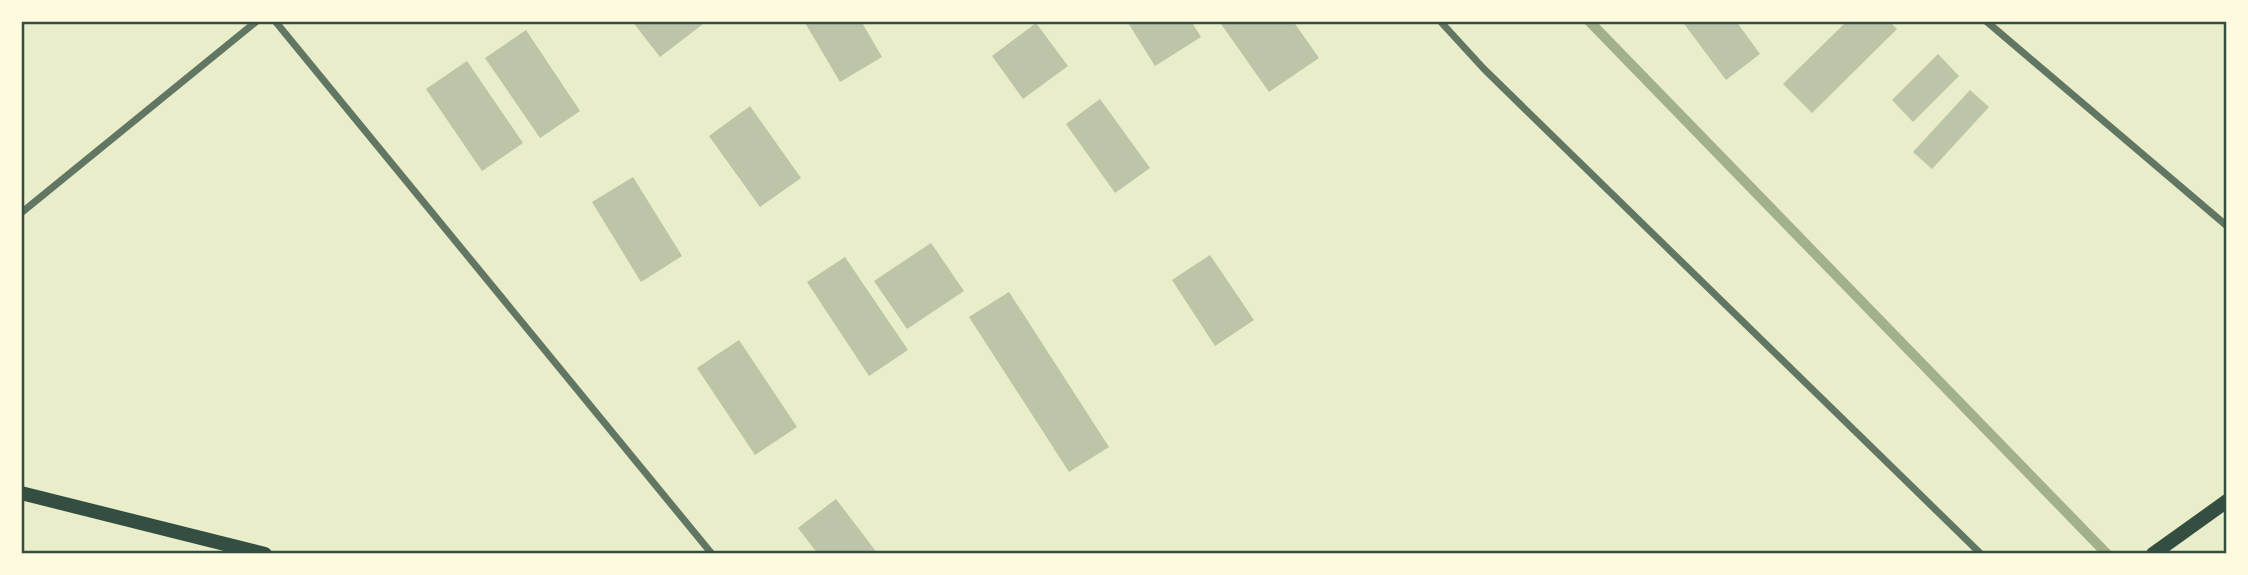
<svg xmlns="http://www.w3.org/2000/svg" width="2248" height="575" viewBox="0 0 2248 575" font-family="Lora,serif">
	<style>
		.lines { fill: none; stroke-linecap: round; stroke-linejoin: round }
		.stream { stroke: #a3b18a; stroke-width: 10 }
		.building { fill: #bcc5a7 }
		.minor { stroke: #617663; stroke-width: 7 }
		.secondary { stroke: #344e41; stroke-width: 14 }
		.neatline { fill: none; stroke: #344e41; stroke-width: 2.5 }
	</style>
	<rect width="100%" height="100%" fill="#e9edc9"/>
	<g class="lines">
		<path class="stream" d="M 1589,21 L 2107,554"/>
	</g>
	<g class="building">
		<path d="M 632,21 L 700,21 L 703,24 L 660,57 Z"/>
		<path d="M 804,21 L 861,21 L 882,57 L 840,82 Z"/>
		<path d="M 1127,21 L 1191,21 L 1201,37 L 1155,66 Z"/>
		<path d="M 1219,21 L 1293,21 L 1319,58 L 1269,92 Z"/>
		<path d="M 1682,21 L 1736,21 L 1760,54 L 1726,80 Z"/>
		<path d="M 1847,21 L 1889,21 L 1897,29 L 1812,113 L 1783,84 Z"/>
		<path d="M 1036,23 L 1068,66 L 1023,99 L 992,56 Z"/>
		<path d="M 526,30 L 580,111 L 540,138 L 485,58 Z"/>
		<path d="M 1938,54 L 1959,76 L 1913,122 L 1892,100 Z"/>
		<path d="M 467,61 L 523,143 L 482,171 L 426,89 Z"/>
		<path d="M 1970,90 L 1989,107 L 1932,169 L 1913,152 Z"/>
		<path d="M 1100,99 L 1150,168 L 1115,193 L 1066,124 Z"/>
		<path d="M 750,106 L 801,178 L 760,207 L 709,136 Z"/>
		<path d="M 633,177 L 682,256 L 641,282 L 592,202 Z"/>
		<path d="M 931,243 L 964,291 L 907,329 L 874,281 Z"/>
		<path d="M 1210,255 L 1254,320 L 1215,346 L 1172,280 Z"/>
		<path d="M 845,257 L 908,350 L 869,376 L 807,282 Z"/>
		<path d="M 1009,292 L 1109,447 L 1069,472 L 969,317 Z"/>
		<path d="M 739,340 L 797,427 L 755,455 L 697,368 Z"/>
		<path d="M 836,499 L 878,554 L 818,554 L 798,528 Z"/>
	</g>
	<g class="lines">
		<g class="minor">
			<path d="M 275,21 L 712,554"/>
			<path d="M 1440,21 L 1484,69 L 1981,554"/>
			<path d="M 1986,21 L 2227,226"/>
			<path d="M 21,213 L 257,21"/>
		</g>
		<g class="secondary">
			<path d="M 21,493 L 265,554"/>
			<path d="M 2153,554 L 2227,501"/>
		</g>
	</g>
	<rect width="2248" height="575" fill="none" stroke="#fefae0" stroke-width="46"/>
	<rect x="23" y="23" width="2202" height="529" class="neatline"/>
</svg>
